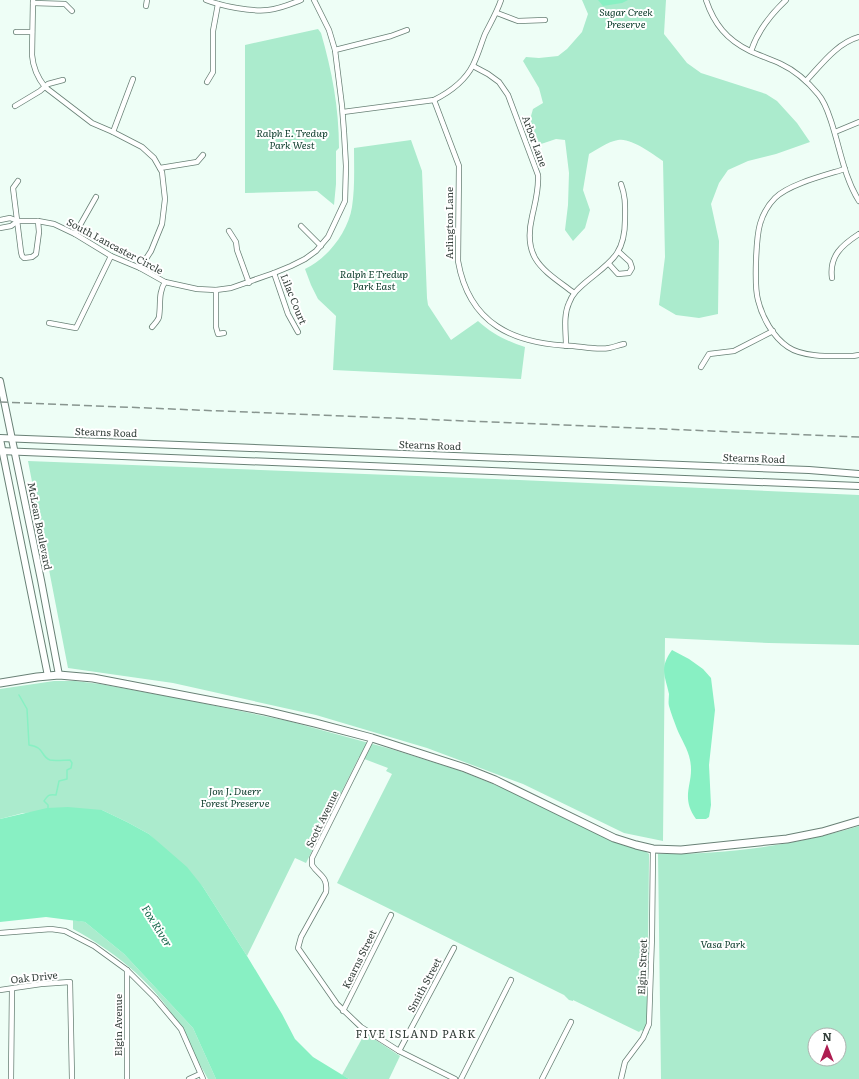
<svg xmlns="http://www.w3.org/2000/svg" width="859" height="1079" viewBox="0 0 859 1079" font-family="Literata,serif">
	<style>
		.green { fill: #abebcd; fill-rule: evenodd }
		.water { fill: #88f0c3 }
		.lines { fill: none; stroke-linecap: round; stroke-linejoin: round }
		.stream { stroke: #88f0c3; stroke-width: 1.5 }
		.street-casing { stroke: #698176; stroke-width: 6 }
		.secondary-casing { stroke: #698176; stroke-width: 8 }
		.primary-casing { stroke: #698176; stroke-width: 9 }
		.street { stroke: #fff; stroke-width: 4.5 }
		.secondary { stroke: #fff; stroke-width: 6 }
		.primary { stroke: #fff; stroke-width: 7 }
		.rail { stroke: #88958f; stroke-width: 1.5; stroke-dasharray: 8 4; stroke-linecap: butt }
		.labels { text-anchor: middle; stroke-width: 4; stroke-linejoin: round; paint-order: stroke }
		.park-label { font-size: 10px; font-style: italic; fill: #083827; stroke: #fff }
		.street-label { font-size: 10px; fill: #343f3a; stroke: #fff }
		.water-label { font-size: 11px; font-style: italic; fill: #126347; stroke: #fff }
		.neighbourhood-label { font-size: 11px; letter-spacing: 1px; fill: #343f3a; stroke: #fff }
	</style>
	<rect width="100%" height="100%" fill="#eefef6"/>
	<g class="green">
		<path d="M 582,0 L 666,0 L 664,34 L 687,63 L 701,73 L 766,94 L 777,101 L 797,123 L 810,142 L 776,154 L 748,161 L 728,170 L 719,183 L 711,204 L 719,241 L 718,314 L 699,318 L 676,315 L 659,305 L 665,257 L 663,161 C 653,154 630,137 618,140 C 607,142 598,149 589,154 L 583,190 L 590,210 L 585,228 L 573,241 L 565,230 L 568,205 L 569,173 L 565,140 L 556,139 L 538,145 L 529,123 L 533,109 L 543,103 L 539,88 L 523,61 L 526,57 L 539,58 L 558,56 L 567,49 L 582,32 L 588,14 Z"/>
		<path d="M 318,29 L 321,33 C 332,71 339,108 339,148 L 336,151 L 336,184 L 334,205 L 317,191 L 245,193 L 245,45 Z"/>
		<path d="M 411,140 L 422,171 L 427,298 L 428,305 L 451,340 L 478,321 C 492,334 507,341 525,347 L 521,379 L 333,370 L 336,316 L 318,299 L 311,285 L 305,269 C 328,258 348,232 352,207 C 355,188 354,167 354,148 Z"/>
		<path d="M 28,461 L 495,479 L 859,495 L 859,645 L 769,643 L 665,638 L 663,841 L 624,833 L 523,784 L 427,748 L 316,715 L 173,683 L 68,668 Z"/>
		<path d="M 54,681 L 75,681 L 100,684 L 187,700 L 288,721 L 391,749 L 458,770 L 508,790 L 623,845 L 645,851 L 649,854 L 649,860 L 648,942 L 650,942 L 649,1034 L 641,1030 L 639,1032 L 573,1000 L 573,1001 L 569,1000 L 564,995 L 337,883 L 392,774 L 386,771 L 388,768 L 359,757 L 306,863 L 295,858 L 247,956 L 203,887 L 149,834 L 127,822 L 102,810 L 23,813 L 0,819 L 0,689 Z"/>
		<path d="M 859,826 L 859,1079 L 661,1079 L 658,854 C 726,854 794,846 859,826 ZM 815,1035 L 839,1035 L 839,1059 L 815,1059 Z"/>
		<path d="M 73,920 L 85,922 L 124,954 L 193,1028 L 216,1079 L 208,1079 C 196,1059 186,1037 174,1017 C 150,980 112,950 73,929 Z"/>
		<path d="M 365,1033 L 400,1056 L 389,1079 L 349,1079 L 342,1075 Z"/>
	</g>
	<g class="water">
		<path d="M 598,0 L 628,0 L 622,3 L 603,6 Z"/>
		<path d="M 672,650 L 689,659 L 703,669 L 711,678 L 715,710 L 709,765 L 711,805 L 709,817 L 706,819 L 696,819 C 679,795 695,784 690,760 C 688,749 681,739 677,729 C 674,721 671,713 669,706 C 668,702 669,698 669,694 C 665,675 659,668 672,650 Z"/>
		<path d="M 68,807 L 102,810 L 127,822 L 149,834 L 187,867 L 203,887 L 247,956 L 282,1014 L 295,1039 L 313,1057 L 349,1079 L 216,1079 L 193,1028 L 124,954 L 85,922 L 46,917 L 0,922 L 0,819 L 47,808 Z"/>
	</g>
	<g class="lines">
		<path class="stream" d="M 19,695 L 27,709 L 29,745 C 45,747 40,756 50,760 C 54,761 65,760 70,760 L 72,763 L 71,768 L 67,770 L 67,779 L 59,781 L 56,795 C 49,794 48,795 44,801 L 48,805 L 48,810"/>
		<g class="street-casing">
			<g id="street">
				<path d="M 33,0 L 32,55 C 33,67 37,77 45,87 L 92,123 L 113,132 L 142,147 L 154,158 L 162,172 L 165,199 L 162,224 L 151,251 L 140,268"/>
				<path d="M 206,0 C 221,6 252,12 268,10 C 279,9 291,4 301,0"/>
				<path d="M 706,0 C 714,24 727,40 750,51 C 760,56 771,59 781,64 C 796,71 808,82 818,94 C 825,102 828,112 831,121 C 840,148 844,177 859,201"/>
				<path d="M 33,3 L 65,4 L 72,11"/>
				<path d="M 146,6 L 147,0"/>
				<path d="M 497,13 L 518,21 L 545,20"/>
				<path d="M 16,32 L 32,32"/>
				<path d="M 335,50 L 391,36 L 407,30"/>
				<path d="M 751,51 C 758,30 770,15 786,0"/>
				<path d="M 473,66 L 488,74 L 499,82 L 508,95 L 538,175 C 539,190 535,203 532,217 C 522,260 544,270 574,293"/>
				<path d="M 806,81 C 821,65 837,43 859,37"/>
				<path d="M 207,82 L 213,72 L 213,31 L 218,4"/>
				<path d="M 434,100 L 459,166 L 458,261 C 469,324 513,344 573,346 C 584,347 598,350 609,348 C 614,347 619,345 624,344"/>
				<path d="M 15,106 L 40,91 L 48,84 L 63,80"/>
				<path d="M 343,112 L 434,100 C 450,92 465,81 473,65 C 478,55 481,44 485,34 C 491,22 497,12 501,0"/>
				<path d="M 113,132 L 133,79"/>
				<path d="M 835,132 L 859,122"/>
				<path d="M 160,168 L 197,162 L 203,155"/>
				<path d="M 845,169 C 826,175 789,184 775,198 C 768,205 763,214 760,224 C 756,238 754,286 758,300 C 762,317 773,337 788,347 C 804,358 834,356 853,356 L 859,355"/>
				<path d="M 18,181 L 13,188 L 21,252 L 22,256 L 24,258 L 32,257 L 36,254 L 39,232 L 38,221"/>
				<path d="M 0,220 L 10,218 L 18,221 L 38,221 L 54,224 L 75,234 L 111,256 L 140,268 L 165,282 L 197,289 L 216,290 L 231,288 L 274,273 L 291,266 L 305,259 L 316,251 L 328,237 L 345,201 L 346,166 L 344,132 L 342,106 L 335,50 L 329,30 L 314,0"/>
				<path d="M 301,226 L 321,246"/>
				<path d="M 0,228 L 11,226 L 18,221"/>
				<path d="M 229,231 L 236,242 L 237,250 L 249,283"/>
				<path d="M 75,234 L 96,197"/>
				<path d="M 609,264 L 618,274 L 629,273 L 632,268 L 630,262 L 619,252"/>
				<path d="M 274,273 L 288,314 L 298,332"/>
				<path d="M 832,278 C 829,256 842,245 859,234"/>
				<path d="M 216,290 L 216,327 L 218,334 L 224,333"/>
				<path d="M 49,323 L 76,328 L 111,256"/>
				<path d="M 152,327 C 154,324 158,321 159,317 C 161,304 158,293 165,282"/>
				<path d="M 566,346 C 566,332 563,316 569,303 C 572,294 579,288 586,282 C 610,262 625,255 625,220 C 625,206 626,198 621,184"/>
				<path d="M 701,367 L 709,354 L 734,351 L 773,331"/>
				<path d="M 372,738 L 312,858 L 312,865 C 319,876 328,876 326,892 L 301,937 L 298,948 L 337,1004 L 361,1027 L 399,1051 L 455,1079"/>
				<path d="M 0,933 L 51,929 L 65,931 L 94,946 L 127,970 L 155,998 L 181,1029 L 203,1079"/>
				<path d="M 0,990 L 41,984 L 70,982 L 72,1079"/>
				<path d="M 343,1011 L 391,915"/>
				<path d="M 399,1051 L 454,948"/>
				<path d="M 11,1079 L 12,989"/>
				<path d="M 127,1079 L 127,970"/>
				<path d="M 189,1079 L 200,1074"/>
				<path d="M 461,1079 L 511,980"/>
				<path d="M 542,1079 L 571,1022"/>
				<path d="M 621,1079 L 625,1062 L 643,1038 L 649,1024 L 652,935 L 653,849"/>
			</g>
		</g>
		<g class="secondary-casing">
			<g id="secondary">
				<path d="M 0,381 L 41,580 L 59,675"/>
				<path d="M 0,438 L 809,470 L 859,474"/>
				<path d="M 0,439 L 48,676"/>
				<path d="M 0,451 L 859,486"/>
			</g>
		</g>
		<g class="primary-casing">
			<path id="primary" d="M 0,683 L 37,677 L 59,675 L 93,678 L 265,711 L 315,723 L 372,738 L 465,768 L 495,780 L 614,838 L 636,845 L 653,849 L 681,850 L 787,839 L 822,832 L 859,821"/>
		</g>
		<use href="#street" class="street"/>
		<use href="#secondary" class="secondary"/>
		<use href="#primary" class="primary"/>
		<path class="rail" d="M 0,402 L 859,437"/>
	</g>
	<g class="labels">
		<g class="park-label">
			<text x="626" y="16">Sugar Creek<tspan x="626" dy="12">Preserve</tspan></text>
			<text x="292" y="137">Ralph E. Tredup<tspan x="292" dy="12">Park West</tspan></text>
			<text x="374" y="278">Ralph E Tredup<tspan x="374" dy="12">Park East</tspan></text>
			<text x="235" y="795">Jon J. Duerr<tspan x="235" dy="12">Forest Preserve</tspan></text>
			<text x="723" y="948">Vasa Park</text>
		</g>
		<g class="street-label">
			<text transform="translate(535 141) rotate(70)" y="4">Arbor Lane</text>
			<text transform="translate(449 223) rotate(-90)" y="4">Arlington Lane</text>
			<text transform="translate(115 246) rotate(28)" y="4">South Lancaster Circle</text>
			<text transform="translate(294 299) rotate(68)" y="4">Lilac Court</text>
			<text transform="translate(106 432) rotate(2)" y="4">Stearns Road</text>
			<text transform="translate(430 445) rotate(2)" y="4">Stearns Road</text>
			<text transform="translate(754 458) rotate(2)" y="4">Stearns Road</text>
			<text transform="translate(40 526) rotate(79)" y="4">McLean Boulevard</text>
			<text transform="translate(322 819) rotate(-64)" y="4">Scott Avenue</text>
			<text transform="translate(359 959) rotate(-64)" y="4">Kearns Street</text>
			<text transform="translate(642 967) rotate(-88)" y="4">Elgin Street</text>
			<text transform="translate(34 977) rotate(-6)" y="4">Oak Drive</text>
			<text transform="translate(424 985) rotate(-62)" y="4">Smith Street</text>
			<text transform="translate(118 1025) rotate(-90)" y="4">Elgin Avenue</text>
		</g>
		<g class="water-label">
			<text transform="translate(157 926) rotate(58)" y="4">Fox River</text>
		</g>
		<g class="neighbourhood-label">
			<text x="416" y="1038">FIVE ISLAND PARK</text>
		</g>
	</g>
	<g transform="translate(827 1047)"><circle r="19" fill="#ffffff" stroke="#aeb2b0"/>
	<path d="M0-3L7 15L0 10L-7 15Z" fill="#ae1d51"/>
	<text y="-6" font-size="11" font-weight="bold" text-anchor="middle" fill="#343f3a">N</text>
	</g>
</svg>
